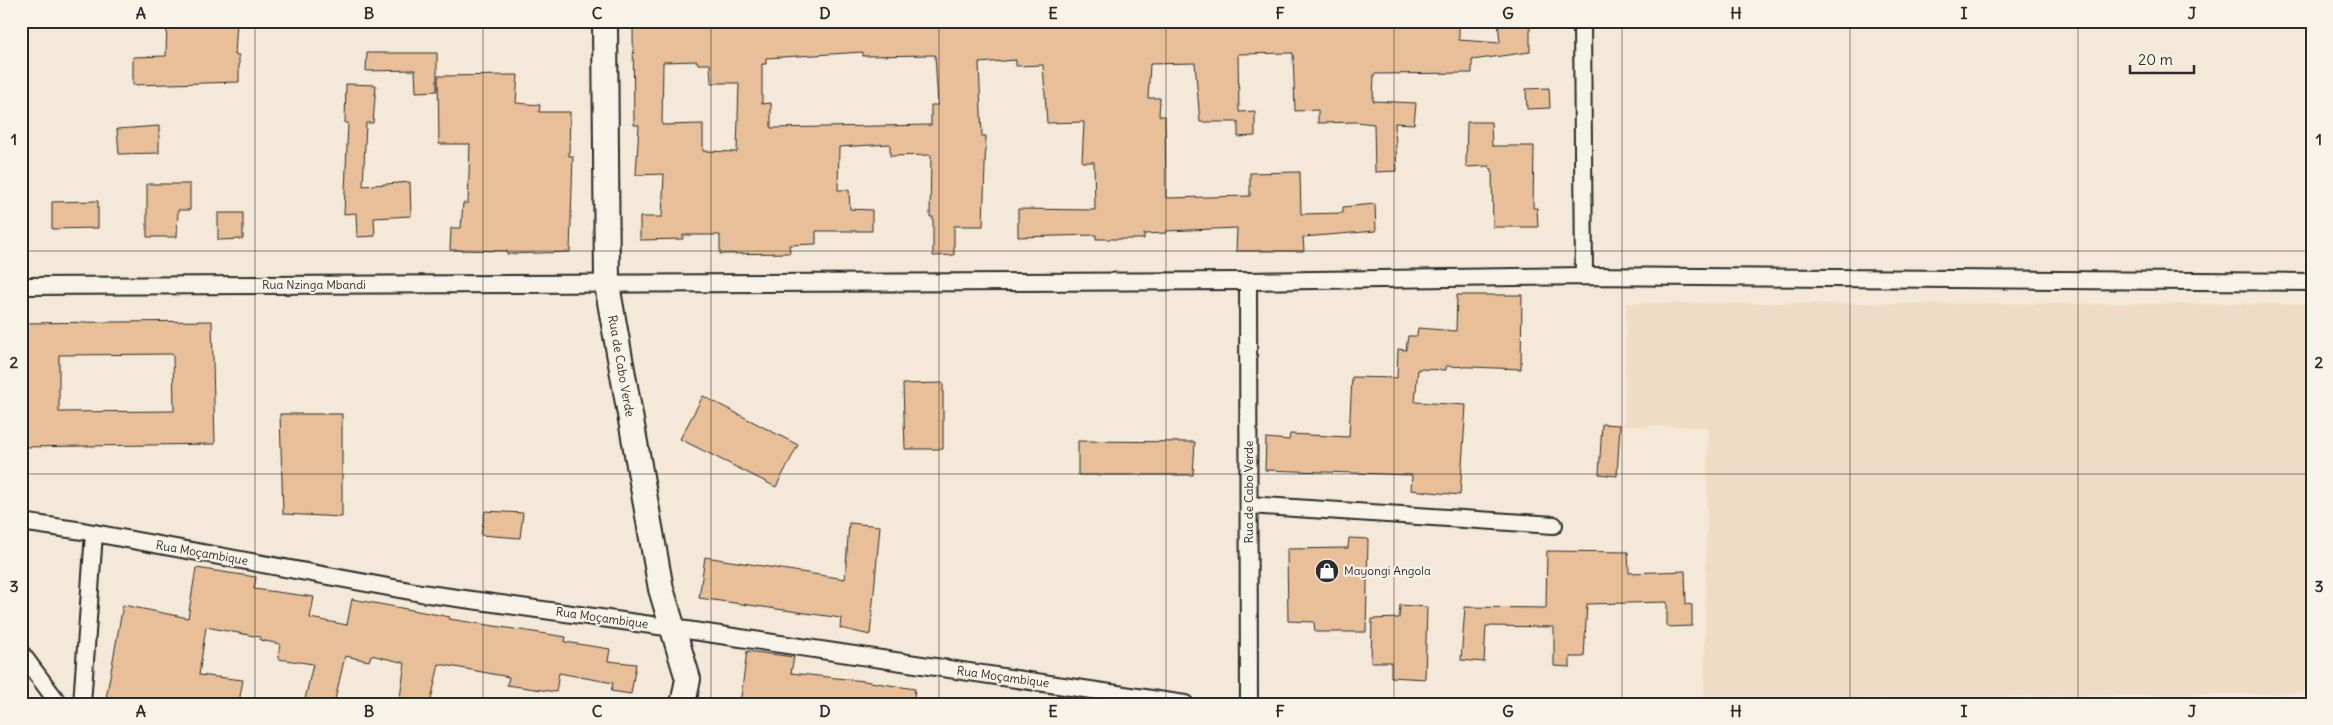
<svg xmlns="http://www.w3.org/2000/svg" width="2333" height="725" viewBox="0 0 2333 725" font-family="Delius,sans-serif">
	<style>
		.built { fill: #f0dcc5 }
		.building { fill: #e8bf98; stroke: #2b2b2b; fill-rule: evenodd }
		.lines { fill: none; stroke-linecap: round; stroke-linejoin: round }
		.street-casing { stroke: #2b2b2b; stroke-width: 20 }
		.secondary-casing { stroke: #2b2b2b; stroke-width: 28 }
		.street { stroke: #f7f3e8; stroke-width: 16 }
		.secondary { stroke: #f7f3e8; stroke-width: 24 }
		.grid { fill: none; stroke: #2b2b2b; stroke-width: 1; stroke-opacity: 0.55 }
		.labels { text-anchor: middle; stroke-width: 4; stroke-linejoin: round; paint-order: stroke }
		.street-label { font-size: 12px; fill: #2b2b2b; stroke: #f7f3e8 }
		.poi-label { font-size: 12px; fill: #2b2b2b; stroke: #f7f3e8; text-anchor: start }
		.neatline { fill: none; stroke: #2b2b2b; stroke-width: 2 }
		.grid-label { font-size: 16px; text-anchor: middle; font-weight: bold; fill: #2b2b2b }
	</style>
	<rect width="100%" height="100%" fill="#f4e9d8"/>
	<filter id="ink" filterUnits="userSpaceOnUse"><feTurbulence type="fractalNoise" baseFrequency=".02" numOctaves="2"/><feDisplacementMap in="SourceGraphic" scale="10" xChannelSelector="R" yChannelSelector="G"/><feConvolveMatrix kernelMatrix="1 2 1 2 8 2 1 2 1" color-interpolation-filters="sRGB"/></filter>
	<g filter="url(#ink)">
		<path class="built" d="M 1626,303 L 2312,304 L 2312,693 L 1704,701 L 1708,427 L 1624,426 Z"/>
		<g class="building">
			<path d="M 167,21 L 237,21 L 235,55 L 239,55 L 239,82 L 133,85 L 133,57 L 166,56 Z"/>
			<path d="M 696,21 L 765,21 L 765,24 L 801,21 L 1459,21 L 1459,40 L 1500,43 L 1498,21 L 1530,21 L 1530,52 L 1472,60 L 1472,73 L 1374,74 L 1373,101 L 1416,103 L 1414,124 L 1395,123 L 1397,171 L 1375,172 L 1374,124 L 1356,122 L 1318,123 L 1318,110 L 1295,111 L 1293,53 L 1238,54 L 1239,112 L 1255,111 L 1255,136 L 1238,137 L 1238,122 L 1200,122 L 1195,63 L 1150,64 L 1148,98 L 1160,98 L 1159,116 L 1165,116 L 1166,198 L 1250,196 L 1250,173 L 1300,172 L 1301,214 L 1343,213 L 1343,207 L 1375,204 L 1376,231 L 1303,237 L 1304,251 L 1236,251 L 1237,228 L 1166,231 L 1166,233 L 1144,234 L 1144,239 L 1096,239 L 1096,235 L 1018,237 L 1018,209 L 1095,210 L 1094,162 L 1082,162 L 1084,122 L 1047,123 L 1043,65 L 1016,66 L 1016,60 L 979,63 L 982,136 L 986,136 L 983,226 L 954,226 L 954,255 L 933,256 L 933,217 L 930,217 L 931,155 L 890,156 L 890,144 L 839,147 L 838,190 L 849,190 L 850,209 L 872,210 L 872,231 L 816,231 L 816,244 L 789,245 L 790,253 L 720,254 L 720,235 L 683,235 L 683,239 L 640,240 L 640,217 L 662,217 L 664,174 L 636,175 L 639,125 L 634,125 L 633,28 L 696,26 ZM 863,52 L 863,56 L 935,55 L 938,105 L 931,105 L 931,125 L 771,128 L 771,103 L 762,104 L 762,64 L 766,64 L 766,58 ZM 697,61 L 698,64 L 710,64 L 711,83 L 739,83 L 737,152 L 703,151 L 703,124 L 662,125 L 663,62 Z"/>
			<path d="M 367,53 L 437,53 L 437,91 L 416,92 L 415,70 L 366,71 Z"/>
			<path d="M 518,75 L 516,103 L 540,105 L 539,112 L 570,112 L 569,156 L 573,156 L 570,252 L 507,254 L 507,251 L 450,250 L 451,228 L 461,228 L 463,203 L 468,203 L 470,144 L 439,144 L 438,76 Z"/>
			<path d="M 346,84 L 376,85 L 373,123 L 366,123 L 363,186 L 410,182 L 411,216 L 374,218 L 375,236 L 357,237 L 356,213 L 344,214 L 348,123 L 345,123 Z"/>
			<path d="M 1549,88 L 1550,108 L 1527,109 L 1526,89 Z"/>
			<path d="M 1467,122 L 1491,122 L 1492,146 L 1534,146 L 1533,208 L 1537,208 L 1538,227 L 1493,227 L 1492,169 L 1489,168 L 1489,166 L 1466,167 Z"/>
			<path d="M 159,126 L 159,153 L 119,154 L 117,129 Z"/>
			<path d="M 147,184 L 190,184 L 190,210 L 178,210 L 177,237 L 147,237 Z"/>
			<path d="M 98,201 L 98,228 L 52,229 L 52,202 Z"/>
			<path d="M 218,213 L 243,213 L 243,239 L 218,240 Z"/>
			<path d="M 1457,295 L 1522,295 L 1521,369 L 1446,366 L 1446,370 L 1418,369 L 1415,402 L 1466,405 L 1460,495 L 1411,490 L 1412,475 L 1265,470 L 1266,438 L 1289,440 L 1290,434 L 1349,437 L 1352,377 L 1397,378 L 1398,349 L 1406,350 L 1408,336 L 1417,336 L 1418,328 L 1456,331 Z"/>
			<path d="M 212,321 L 215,444 L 21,447 L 21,323 ZM 173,354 L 174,411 L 59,412 L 59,355 Z"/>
			<path d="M 943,383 L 943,449 L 905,449 L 903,384 Z"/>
			<path d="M 703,396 L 798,445 L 776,487 L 680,439 Z"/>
			<path d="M 280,414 L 342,414 L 342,517 L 283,514 Z"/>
			<path d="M 1602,424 L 1620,425 L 1617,476 L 1599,474 Z"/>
			<path d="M 1078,441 L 1195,442 L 1193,475 L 1078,475 Z"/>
			<path d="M 485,511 L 523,513 L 520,538 L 481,535 Z"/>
			<path d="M 849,523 L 880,526 L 870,635 L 840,628 L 841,618 L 699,598 L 705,557 L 845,579 Z"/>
			<path d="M 1349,538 L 1368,539 L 1366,632 L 1315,632 L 1314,622 L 1288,621 L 1287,549 L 1348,548 Z"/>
			<path d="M 1547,551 L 1628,552 L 1629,573 L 1685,571 L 1686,604 L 1692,605 L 1692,626 L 1667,627 L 1667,602 L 1587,604 L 1584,657 L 1570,657 L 1570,667 L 1554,666 L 1554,627 L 1486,626 L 1484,662 L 1461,660 L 1465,607 L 1546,608 Z"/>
			<path d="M 196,568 L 256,577 L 254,589 L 314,597 L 310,618 L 347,625 L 352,599 L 450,617 L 449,619 L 566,637 L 565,642 L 610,649 L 608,661 L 636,664 L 631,694 L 611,691 L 613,683 L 559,673 L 556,692 L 507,685 L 509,677 L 439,664 L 430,704 L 399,704 L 405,663 L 371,655 L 369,661 L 345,656 L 334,704 L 304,704 L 313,664 L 278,659 L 280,644 L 260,640 L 260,637 L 206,627 L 199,675 L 243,680 L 239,702 L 220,700 L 219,704 L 105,704 L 123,605 L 188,618 Z"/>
			<path d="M 1400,605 L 1427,607 L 1425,679 L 1391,677 L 1391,662 L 1371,662 L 1372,619 L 1399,618 Z"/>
			<path d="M 747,651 L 794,657 L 791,673 L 864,681 L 915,689 L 913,704 L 740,704 Z"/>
		</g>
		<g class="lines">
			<g class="street-casing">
				<g id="street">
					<path d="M 1582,21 L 1584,276"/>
					<path d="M 1248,281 L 1249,704"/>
					<path d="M 21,286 L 1248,281 L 1584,276 L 2312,282"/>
					<path d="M 1249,505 L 1554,525"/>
					<path d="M 21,522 L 83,531 L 421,593 L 673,628 L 1185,704"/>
					<path d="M 21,653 L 59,704"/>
					<path d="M 82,704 L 94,533"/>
				</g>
			</g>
			<g class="secondary-casing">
				<path id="secondary" d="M 605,21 L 607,285 L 661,589 L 688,679 L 683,704"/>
			</g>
			<use href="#street" class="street"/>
			<use href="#secondary" class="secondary"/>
		</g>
	</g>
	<path class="grid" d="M 255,21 L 255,704M 483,21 L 483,704M 711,21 L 711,704M 939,21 L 939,704M 1166,21 L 1166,704M 1394,21 L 1394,704M 1622,21 L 1622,704M 1850,21 L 1850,704M 2078,21 L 2078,704M 21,251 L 2312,251M 21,474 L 2312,474"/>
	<defs>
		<g id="shop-disc" transform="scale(1.25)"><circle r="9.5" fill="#2b2b2b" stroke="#f7f3e8"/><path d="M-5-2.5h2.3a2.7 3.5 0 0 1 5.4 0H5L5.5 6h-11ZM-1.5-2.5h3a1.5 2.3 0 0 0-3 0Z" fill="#fff"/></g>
	</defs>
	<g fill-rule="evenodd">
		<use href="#shop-disc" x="1327" y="571"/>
	</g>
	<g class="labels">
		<g class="street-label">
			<text x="314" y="289">Rua Nzinga Mbandi</text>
			<text transform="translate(621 366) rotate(80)" y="4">Rua de Cabo Verde</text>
			<text transform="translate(1249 492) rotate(-90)" y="4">Rua de Cabo Verde</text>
			<text transform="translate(202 553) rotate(10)" y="4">Rua Moçambique</text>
			<text transform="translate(602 618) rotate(8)" y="4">Rua Moçambique</text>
			<text transform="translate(1003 677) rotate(8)" y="4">Rua Moçambique</text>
		</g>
		<g class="poi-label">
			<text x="1344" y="575">Mayongi Angola</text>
		</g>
	</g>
	<rect width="2333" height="725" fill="none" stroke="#f7f3e8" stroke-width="55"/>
	<path d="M2130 65v8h64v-8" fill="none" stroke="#2b2b2b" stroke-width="2.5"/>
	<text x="2138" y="65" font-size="15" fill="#2b2b2b" stroke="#f7f3e8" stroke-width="4" paint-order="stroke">20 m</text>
	<rect x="28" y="28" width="2278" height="670" class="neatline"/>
	<g class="grid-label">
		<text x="141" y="19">A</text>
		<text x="369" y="19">B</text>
		<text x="597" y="19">C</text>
		<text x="825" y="19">D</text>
		<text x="1053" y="19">E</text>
		<text x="1280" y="19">F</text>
		<text x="1508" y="19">G</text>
		<text x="1736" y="19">H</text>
		<text x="1964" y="19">I</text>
		<text x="2192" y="19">J</text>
		<text x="14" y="145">1</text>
		<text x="2319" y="145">1</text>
		<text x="14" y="368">2</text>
		<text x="2319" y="368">2</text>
		<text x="14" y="592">3</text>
		<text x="2319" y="592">3</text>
		<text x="141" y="717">A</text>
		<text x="369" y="717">B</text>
		<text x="597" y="717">C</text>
		<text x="825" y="717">D</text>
		<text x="1053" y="717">E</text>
		<text x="1280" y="717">F</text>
		<text x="1508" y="717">G</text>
		<text x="1736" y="717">H</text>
		<text x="1964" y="717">I</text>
		<text x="2192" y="717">J</text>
	</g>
</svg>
